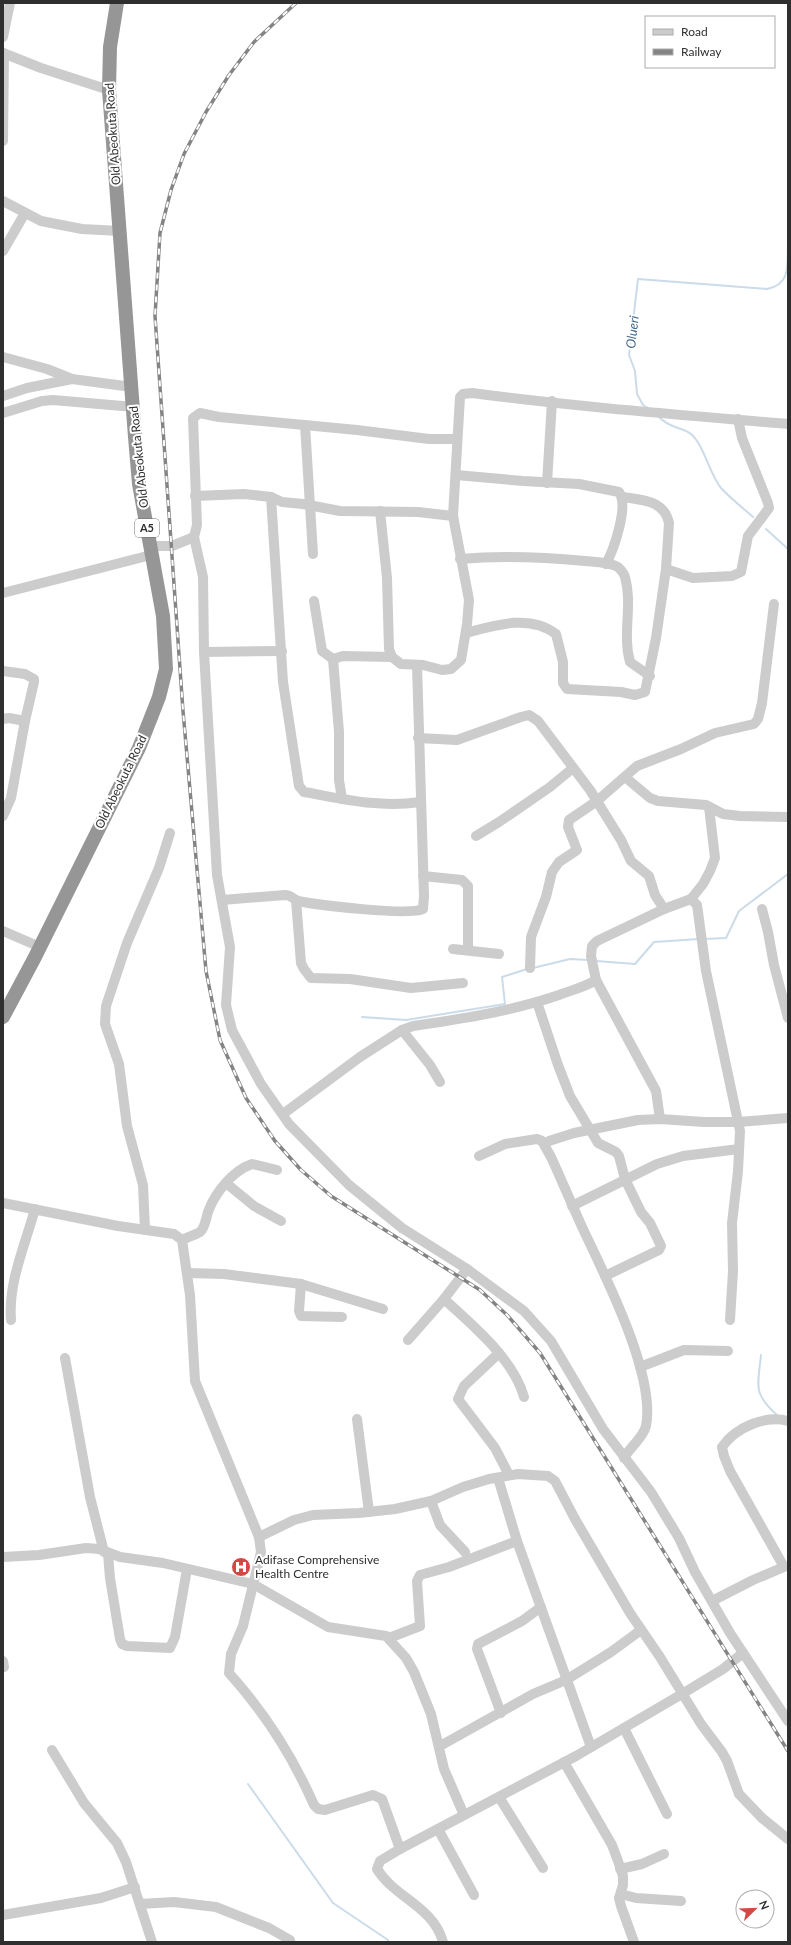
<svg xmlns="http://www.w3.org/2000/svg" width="791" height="1945" viewBox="0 0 791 1945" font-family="Lato,sans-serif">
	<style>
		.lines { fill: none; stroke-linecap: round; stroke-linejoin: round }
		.stream { stroke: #ccdbe8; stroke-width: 2 }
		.minor { stroke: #ccc; stroke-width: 10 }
		.highway { stroke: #969696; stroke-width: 14 }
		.rail-casing { stroke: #848484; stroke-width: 3.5 }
		.rail { stroke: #fff; stroke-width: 2; stroke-dasharray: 6; stroke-linecap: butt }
		.labels { text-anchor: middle; stroke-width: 4; stroke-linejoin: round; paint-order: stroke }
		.shield { fill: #fff; stroke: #6d6d6d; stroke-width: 1 }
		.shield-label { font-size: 11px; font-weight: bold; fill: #2f2f2f }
		.street-label { font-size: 12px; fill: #2f2f2f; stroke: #fff }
		.poi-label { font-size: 12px; fill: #2f2f2f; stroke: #fff; text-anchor: start }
		.water-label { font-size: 13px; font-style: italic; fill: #456788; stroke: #fff }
	</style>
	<rect width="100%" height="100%" fill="#fff"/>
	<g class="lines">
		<g class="stream">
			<path d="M 648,408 L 643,405 L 637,394 L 635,371 L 629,355 L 638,279 L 767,289 C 791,284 787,266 788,245"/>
			<path d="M 659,417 C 670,429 683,427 691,434 C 704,445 710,475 721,488 C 730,498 742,507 753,517"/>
			<path d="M 766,529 L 788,549"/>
			<path d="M 705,939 L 726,938 L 739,911 L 788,874"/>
			<path d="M 596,961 L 635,964 L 654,942 L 699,939"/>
			<path d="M 533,968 L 570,959 L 588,960"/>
			<path d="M 362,1017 L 406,1020 L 505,1004 L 502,977 L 527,969"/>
			<path d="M 761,1355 C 758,1386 752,1393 778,1416"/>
			<path d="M 248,1784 L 333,1903 L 388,1940 L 388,1942"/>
		</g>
		<g class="minor">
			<path d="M 3,37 L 10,3"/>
			<path d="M 3,53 L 41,68 L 109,90"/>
			<path d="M 3,141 L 4,53"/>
			<path d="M 3,201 L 41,221 L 82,229 L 120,231"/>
			<path d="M 3,251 L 25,213"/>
			<path d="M 3,357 L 47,369 L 72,379 L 132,387"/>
			<path d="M 3,396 L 27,388 L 72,379"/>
			<path d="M 3,413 L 42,401 L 53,400 L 134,407"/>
			<path d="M 305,425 L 313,554"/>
			<path d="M 457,439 L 429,439 L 357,430 L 219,417 L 200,413 L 193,418 L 197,525 L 194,537 L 203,577 L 204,652 L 217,875 L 230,947 L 226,1005 L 232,1030 L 261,1084 L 289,1124 L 349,1185 L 402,1228 L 467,1269 L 524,1311 L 551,1341 L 603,1429 L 651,1492 L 679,1538 L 695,1572 L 730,1633 L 788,1721"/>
			<path d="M 456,475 L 523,481 L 579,484 L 619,492 C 629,506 614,549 606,564"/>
			<path d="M 547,483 L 552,401"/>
			<path d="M 195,496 L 244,494 L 271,497 L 282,502 L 303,504 L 340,511 L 418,512 L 453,516"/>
			<path d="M 271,497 L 283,682 L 299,786 L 304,792 C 344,799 379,808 420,802"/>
			<path d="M 380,511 L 387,578 L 389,649 L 392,657 L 401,664 L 423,665 L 442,670 L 451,669 L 461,660 L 467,624 L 469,600 L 453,516 L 460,397 L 463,394 L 472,393 C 577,407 683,415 788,424"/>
			<path d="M 150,546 L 172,546 L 194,537"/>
			<path d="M 460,559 C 502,555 544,557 585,561 C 595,562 609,562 618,567 C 621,570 624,573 625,577 C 633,605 622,634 630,662 L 650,676"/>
			<path d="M 666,569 L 693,578 L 732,576 L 741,572 L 748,536 L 769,508 L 768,503 L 742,438 L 738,419"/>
			<path d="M 3,593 L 151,555"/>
			<path d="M 314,601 L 322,651 L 333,659 L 343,656 L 392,657"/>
			<path d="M 466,633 C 495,625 530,614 556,634 L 563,662 L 563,683 L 567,689 L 621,692 L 635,695 L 645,692 L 656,638 L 666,569 L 669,523 C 664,500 642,500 623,497"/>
			<path d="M 204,652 L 282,651"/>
			<path d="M 333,659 L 339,732 L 339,780 L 342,799"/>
			<path d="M 3,671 L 25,674 L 34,679 L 34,682 L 25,721 L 11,798 L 3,816"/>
			<path d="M 3,719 L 9,718 L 25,721"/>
			<path d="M 418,738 L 457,740 L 521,717 L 529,715 L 538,721 L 590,790 L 621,840 L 631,861 L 649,876 L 655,895 L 664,909 L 691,899 L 703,884 L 710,871 L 715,858 L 709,807"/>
			<path d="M 625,777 L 650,798 L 658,801 L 706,805 L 723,814 L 740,816 L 788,817"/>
			<path d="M 476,836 L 499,822 L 550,787 L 573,768"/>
			<path d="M 423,876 L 462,880 L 468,886 L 468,950"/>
			<path d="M 691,899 L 697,905 L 706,971 L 740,1131 L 738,1171 L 732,1223 L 733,1271 L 730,1320"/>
			<path d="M 222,900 L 285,895 C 291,895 293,899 298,901 C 317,905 409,916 423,909 L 424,896 L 417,665"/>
			<path d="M 296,900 L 301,963 L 304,969 L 311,978 L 350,979 L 411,988 L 463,983"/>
			<path d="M 762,909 L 768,932 L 774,965 L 788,1018"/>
			<path d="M 3,931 L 40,947"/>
			<path d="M 453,949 L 499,954"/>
			<path d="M 530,968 L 531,937 L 546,897 L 552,872 L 559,862 L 577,850 L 568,827 L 569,820 L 597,801 L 637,766 L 681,749 L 715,733 L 754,724 L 758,719 L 762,703 L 774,604"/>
			<path d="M 537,1002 L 558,1065 L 570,1096 L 598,1143 L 616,1152 L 619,1156 L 625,1179 L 641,1212 L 650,1223 L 661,1246 L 659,1250 L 605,1276"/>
			<path d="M 402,1030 L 430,1065 L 440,1082"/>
			<path d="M 283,1114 L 360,1057 L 402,1030 L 413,1026 C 462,1019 512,1011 559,995 C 572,990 585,987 596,980"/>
			<path d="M 660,1119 L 656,1091 L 596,980 L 591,956 L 592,946 L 597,941 L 664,909"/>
			<path d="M 549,1141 L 574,1133 L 638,1120 L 660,1119 L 704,1122 L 738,1122 L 788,1118"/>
			<path d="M 479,1156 L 505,1144 L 537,1139 L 542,1141 L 551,1157 C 562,1181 572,1205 583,1229 C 605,1276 656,1375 646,1426 C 643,1438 630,1447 624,1458"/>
			<path d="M 226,1183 L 254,1206 L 281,1221"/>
			<path d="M 3,1203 L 118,1226 L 174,1234 L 182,1240 L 190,1295 L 195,1381 L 259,1537 L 261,1552 L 243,1626 L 231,1654 L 229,1673 C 266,1714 292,1755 314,1805 L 318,1809 L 325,1810 L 373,1795 L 382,1799 L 400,1849"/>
			<path d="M 572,1206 L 657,1164 L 683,1156 L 739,1149"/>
			<path d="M 145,1230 L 143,1185 L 127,1126 L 119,1064 L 105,1024 L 106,1006 L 127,943 L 159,868 L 170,833"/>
			<path d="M 182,1240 C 188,1237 195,1235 200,1232 C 205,1228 206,1218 208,1212 C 215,1193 232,1171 252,1164 L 277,1170"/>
			<path d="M 187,1273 L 224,1274 L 301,1284 L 383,1309"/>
			<path d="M 301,1284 L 299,1311 L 301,1316 L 342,1317"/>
			<path d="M 444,1299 L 467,1269"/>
			<path d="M 11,1320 C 8,1283 25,1245 35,1209"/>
			<path d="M 408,1340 L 444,1299 C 473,1326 513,1358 524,1397"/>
			<path d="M 499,1353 L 464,1386 L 458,1399 L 495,1448 L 509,1475"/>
			<path d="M 65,1358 L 90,1497 L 104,1552"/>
			<path d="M 640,1367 L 684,1350 L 728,1351"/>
			<path d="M 357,1419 L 369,1512"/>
			<path d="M 498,1478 L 517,1541 L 591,1747"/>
			<path d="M 431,1501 L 440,1525 L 465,1552"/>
			<path d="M 259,1537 L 294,1520 L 313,1515 L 359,1513 L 395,1509 L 431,1501 L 463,1487 L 489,1479 L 518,1474 L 548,1476 L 555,1481 L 575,1519 L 630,1613 L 660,1657 L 701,1724 L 722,1752 L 727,1761 L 739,1794 L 762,1818 L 788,1839"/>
			<path d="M 108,1554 L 110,1578 L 120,1639 L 122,1644 L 127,1646 L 170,1648 L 175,1637 L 187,1569"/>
			<path d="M 3,1557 L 39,1555 L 86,1548 L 99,1549 L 120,1557 L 163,1563 L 253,1584 L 328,1627 L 386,1636 L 406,1658 L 414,1672 L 431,1714 L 444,1769 L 464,1815"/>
			<path d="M 712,1601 L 753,1580 L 784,1567 L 730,1471 L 724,1456 L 722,1447 C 736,1427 765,1415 788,1421"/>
			<path d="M 389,1638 L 420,1626 L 417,1581 L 420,1575 L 449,1567 L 517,1541"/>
			<path d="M 3,1661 L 4,1667"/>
			<path d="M 501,1713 L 477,1649 L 478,1644 L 522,1621 L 541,1607"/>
			<path d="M 624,1728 L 667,1814"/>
			<path d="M 440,1746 L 533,1694 L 566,1680 L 611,1652 L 641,1630"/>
			<path d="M 52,1750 L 84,1803 L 117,1843 L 126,1862 L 152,1942"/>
			<path d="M 564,1762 L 612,1845 L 618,1861 L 623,1876 L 623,1885 L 619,1898 L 621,1906 L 634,1942"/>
			<path d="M 499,1797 L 543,1868"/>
			<path d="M 438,1829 L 474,1895"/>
			<path d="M 620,1869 L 642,1864 L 664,1854"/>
			<path d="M 621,1894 L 636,1898 L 681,1901"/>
			<path d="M 140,1904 L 174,1902 L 216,1907 L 269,1928 L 290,1940"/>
			<path d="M 3,1915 L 101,1898 L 135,1887"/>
			<path d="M 443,1942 C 433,1906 395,1898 377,1869 L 380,1861 L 400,1849 L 576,1756 L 682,1694 L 723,1669 L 743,1653"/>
		</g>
		<path class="highway" d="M 3,1017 L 35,957 L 139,748 L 159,697 L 166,669 L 163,616 L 139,484 L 135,437 L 109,90 L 110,47 L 117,3"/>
		<g class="rail-casing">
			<path id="rail" d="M 296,3 L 254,42 L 229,75 L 206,112 L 184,154 L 171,190 L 160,233 L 155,316 L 183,711 L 206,971 L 220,1040 L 246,1098 L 275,1141 L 301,1170 L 331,1196 L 480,1290 L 507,1315 L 540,1353 L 788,1751"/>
		</g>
		<use href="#rail" class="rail"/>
	</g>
	<defs>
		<g id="hospital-disc" transform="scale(1)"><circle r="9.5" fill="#d34844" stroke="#fff"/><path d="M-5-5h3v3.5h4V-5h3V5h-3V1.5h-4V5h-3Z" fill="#fff"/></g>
	</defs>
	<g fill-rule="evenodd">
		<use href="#hospital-disc" x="241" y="1567"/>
	</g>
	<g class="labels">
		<rect class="shield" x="135" y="519" width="24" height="18" rx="3"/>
		<g class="shield-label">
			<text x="147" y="532">A5</text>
		</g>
		<g class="street-label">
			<text transform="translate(113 134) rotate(-94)" y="4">Old Abeokuta Road</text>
			<text transform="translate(139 457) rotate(-96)" y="4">Old Abeokuta Road</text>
			<text transform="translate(121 782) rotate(-64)" y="4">Old Abeokuta Road</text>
		</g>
		<g class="poi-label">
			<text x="255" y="1564">Adifase Comprehensive<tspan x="255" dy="14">Health Centre</tspan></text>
		</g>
		<g class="water-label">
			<text transform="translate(632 332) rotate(-83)" y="5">Olueri</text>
		</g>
	</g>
	<rect width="791" height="1945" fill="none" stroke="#2f2f2f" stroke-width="8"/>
	<rect x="645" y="16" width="130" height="52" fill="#ffffff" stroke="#acacac"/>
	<rect x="653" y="29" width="20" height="6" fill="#cccccc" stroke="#acacac"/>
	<text x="681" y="36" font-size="12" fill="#2f2f2f">Road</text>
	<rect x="653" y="49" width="20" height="6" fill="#848484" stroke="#acacac"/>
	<text x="681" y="56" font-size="12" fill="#2f2f2f">Railway</text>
	<g transform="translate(755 1909) rotate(67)"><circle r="19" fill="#ffffff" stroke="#acacac"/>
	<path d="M0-3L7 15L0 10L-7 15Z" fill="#d34844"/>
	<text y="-6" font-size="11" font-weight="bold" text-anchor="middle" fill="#2f2f2f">N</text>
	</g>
</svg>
